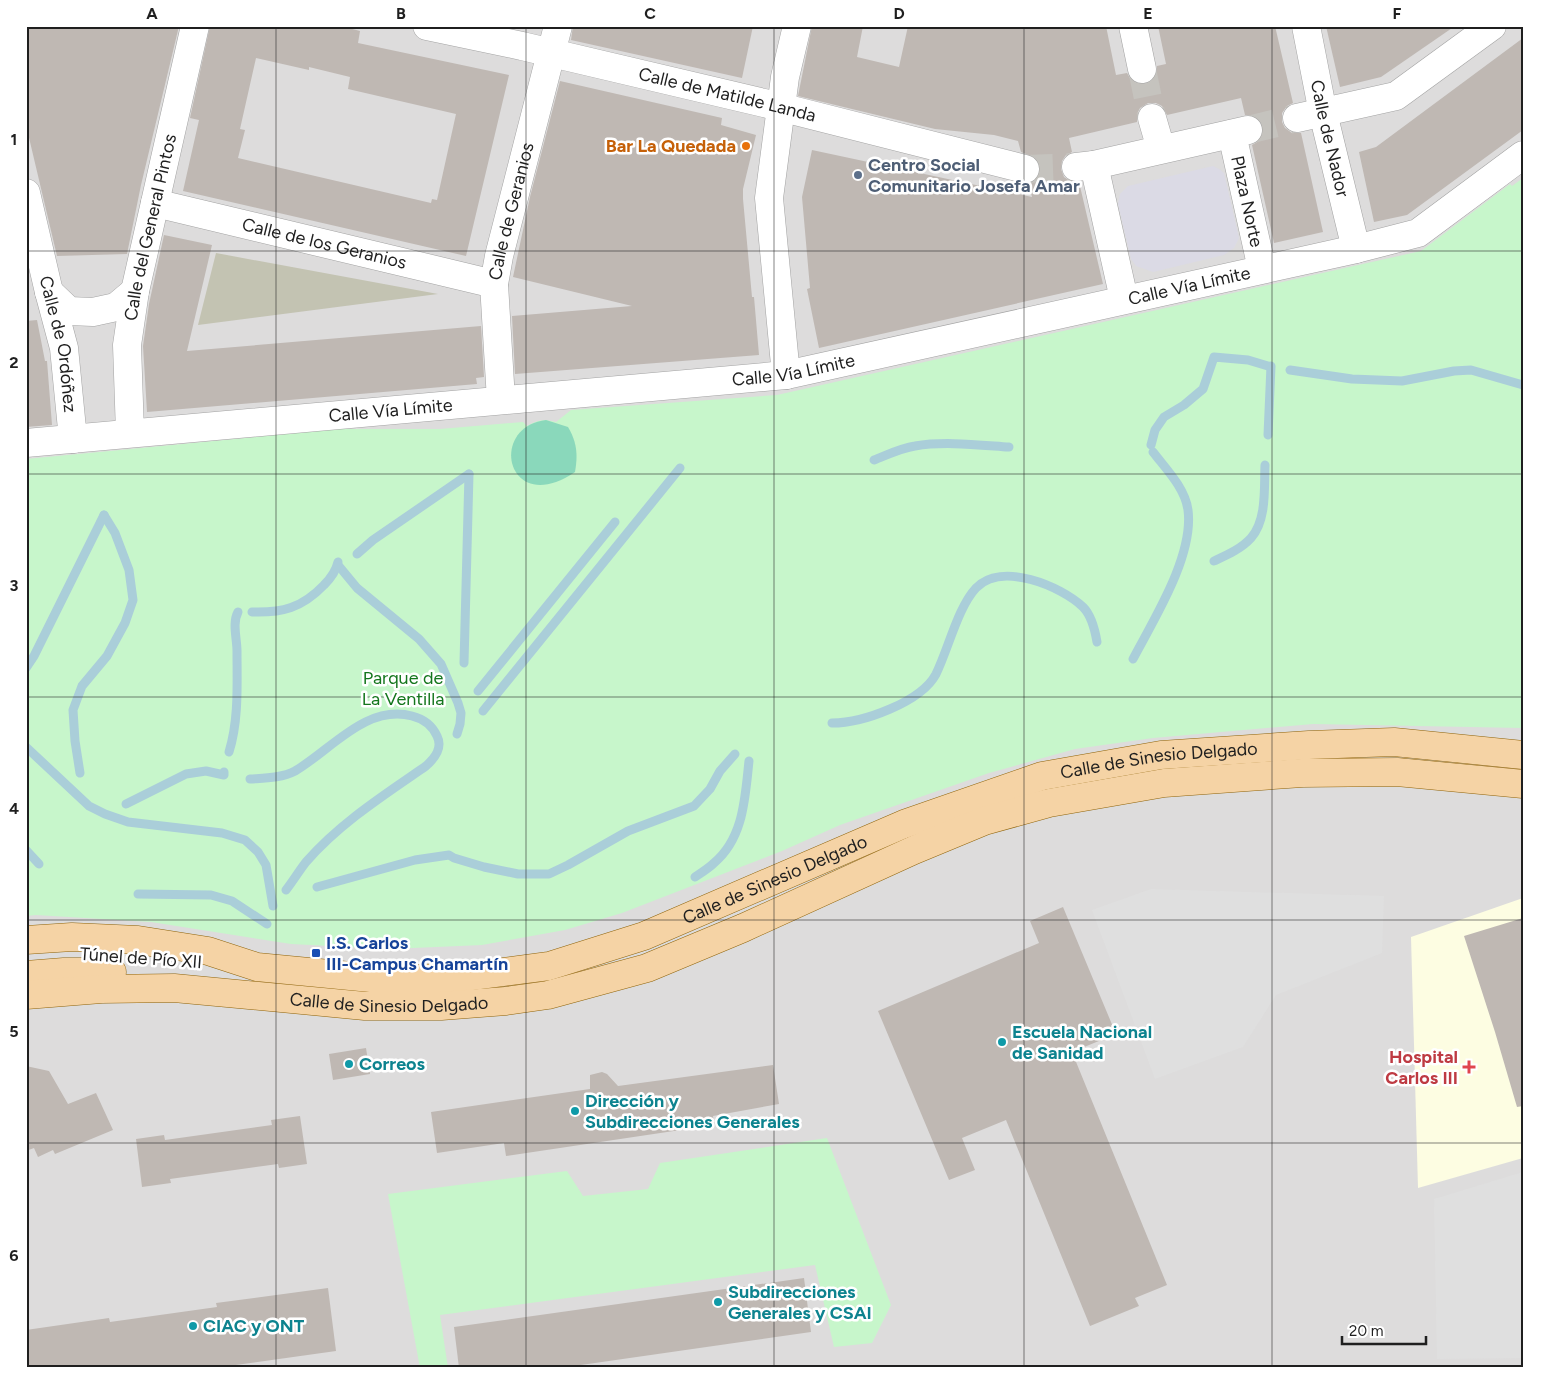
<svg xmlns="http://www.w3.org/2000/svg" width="1549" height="1394" viewBox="0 0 1549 1394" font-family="Figtree,sans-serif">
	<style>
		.residential { fill: #dddcdc }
		.education { fill: #fdfde2 }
		.construction { fill: #c3c3b2 }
		.park { fill: #c7f6cb }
		.pitch { fill: #8ad8bb }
		.parking { fill: #dfdfdf }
		.plaza { fill: #dbdae5 }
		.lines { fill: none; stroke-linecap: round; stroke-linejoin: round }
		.stream { stroke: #aaced9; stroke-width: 9 }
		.building { fill: #bfb8b3; fill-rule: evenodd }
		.minor-tunnel { stroke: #c5c3be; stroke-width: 28; stroke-dasharray: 28 14; stroke-linecap: butt }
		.minor-casing { stroke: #a3a3a3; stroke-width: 29 }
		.major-casing { stroke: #8f640b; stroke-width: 29 }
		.minor { stroke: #fff; stroke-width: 28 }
		.major { stroke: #f5d3a5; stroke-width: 28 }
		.grid { fill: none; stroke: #1f1f1f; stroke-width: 1; stroke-opacity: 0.55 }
		.food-dot { fill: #e8710a; stroke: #fff; stroke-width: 2 }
		.service-dot { fill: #5c6f8a; stroke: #fff; stroke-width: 2 }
		.transit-dot { fill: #1a4fb4; stroke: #fff; stroke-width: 2 }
		.culture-dot { fill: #0f9aa8; stroke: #fff; stroke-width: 2 }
		.health-dot { fill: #e0444e; stroke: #fff; stroke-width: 2 }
		.labels { text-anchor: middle; stroke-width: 5; stroke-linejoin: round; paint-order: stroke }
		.street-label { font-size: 18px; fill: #1f1f1f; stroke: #fff }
		.food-label { font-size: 18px; font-weight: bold; fill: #c56008; stroke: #fff; text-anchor: end }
		.service-label { font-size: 18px; font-weight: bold; fill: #4e5e75; stroke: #fff; text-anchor: start }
		.park-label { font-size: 18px; fill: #14761d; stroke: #fff }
		.transit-label { font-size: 18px; font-weight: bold; fill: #164399; stroke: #fff; text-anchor: start }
		.culture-label { font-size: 18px; font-weight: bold; fill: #0d838f; stroke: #fff; text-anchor: start }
		.health-label { font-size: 18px; font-weight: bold; fill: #be3a42; stroke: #fff; text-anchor: end }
		.neatline { fill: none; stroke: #1f1f1f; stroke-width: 2 }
		.grid-label { font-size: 16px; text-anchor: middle; font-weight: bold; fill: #1f1f1f }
	</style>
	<rect width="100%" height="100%" fill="#efece6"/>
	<rect class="residential" x="26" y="26" width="1497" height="1342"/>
	<path class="education" d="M 1523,898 L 1523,1158 L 1418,1188 L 1411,937 Z"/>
	<path class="construction" d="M 216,253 L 438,294 L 198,325 Z"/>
	<g class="park">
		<path d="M 1523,178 L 1523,728 L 1313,724 L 1153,738 L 1075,749 L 989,773 L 840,825 L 782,851 L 622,913 L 565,930 L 482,945 L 390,949 L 291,944 L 151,922 L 36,915 L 26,916 L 26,459 L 338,429 L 440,429 L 523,422 L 527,426 C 537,420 544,419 556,422 L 571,410 L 777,395 L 1421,251 L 1510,184 L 1512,186 Z"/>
		<path d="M 827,1138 L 891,1305 L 872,1343 L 834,1347 L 815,1265 L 440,1315 L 448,1368 L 420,1368 L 388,1194 L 567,1171 L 583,1196 L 648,1189 L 660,1163 Z"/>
	</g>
	<path class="pitch" d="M 546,420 L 568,427 C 577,442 578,455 575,472 C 507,518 487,427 546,420 Z"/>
	<g class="parking">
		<path d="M 1151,889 L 1384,896 L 1382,953 L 1276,995 L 1243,1047 L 1155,1079 L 1092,910 Z"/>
		<path d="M 1523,1172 L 1523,1358 L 1437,1359 L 1434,1199 Z"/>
	</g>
	<path class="plaza" d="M 1213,166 L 1219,169 L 1224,173 L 1239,238 L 1234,248 L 1224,255 L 1153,272 L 1136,266 L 1131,259 L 1118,204 L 1120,194 L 1128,186 Z"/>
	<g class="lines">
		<g class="stream">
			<path d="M 1290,370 L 1352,379 L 1402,381 L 1454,371 L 1471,370 L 1523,385"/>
			<path d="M 1268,435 L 1271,366"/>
			<path d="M 1151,445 L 1155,430 L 1164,417 L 1184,405 L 1203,389 L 1214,357 L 1248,360 L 1268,366"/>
			<path d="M 874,460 C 887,455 901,448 915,446 C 944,441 979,445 1009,447"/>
			<path d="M 357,554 L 373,540 L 469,474"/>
			<path d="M 1214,561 C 1227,555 1241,549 1251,538 C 1267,520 1264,488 1265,465"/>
			<path d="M 338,565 L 357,588 L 419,639 L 441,664 L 458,703 L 461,713 L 460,724 L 457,734"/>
			<path d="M 252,612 C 282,613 302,608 324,585 C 330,579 336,571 338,562"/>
			<path d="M 1133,659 C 1154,619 1194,556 1188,510 C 1185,488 1166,469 1153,452"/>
			<path d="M 464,663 L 469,474"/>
			<path d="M 26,668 L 34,656 L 104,515"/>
			<path d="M 478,691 L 615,522"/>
			<path d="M 483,711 L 680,468"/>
			<path d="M 832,723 C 863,723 921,702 936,674 C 948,650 958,607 976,588 C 1001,561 1061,586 1083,607 C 1092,616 1095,630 1097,642"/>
			<path d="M 26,747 L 89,806 L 105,814 L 128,822 L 222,833 L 245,840 L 258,852 L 266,865 L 273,906"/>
			<path d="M 229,752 C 239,720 237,684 237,651 C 237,639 232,623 238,612"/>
			<path d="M 80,773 L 75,741 L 73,710 L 82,686 L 107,656 L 125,623 L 133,600 L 129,570 L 115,533 L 104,515"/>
			<path d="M 250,779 C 265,778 282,778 295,771 C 331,750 366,704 412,716 C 424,719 432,725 437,736 C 443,748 435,758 426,766 C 384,795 340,823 306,862 C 299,871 293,881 286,890"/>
			<path d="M 126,804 L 186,774 L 206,771 L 224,775 L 224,772"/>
			<path d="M 26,850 L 39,864"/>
			<path d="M 695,877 C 701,873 709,868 714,863 C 744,838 745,797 749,761"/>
			<path d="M 317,887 L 415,860 L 449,855 L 454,858 L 484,867 L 518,874 L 549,874 L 568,865 L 628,831 L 694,806 L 710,789 L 720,771 L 735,754"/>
			<path d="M 138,894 L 211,895 L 232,901 L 267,924"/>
		</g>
	</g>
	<g class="building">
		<path d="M 26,26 L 179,26 L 141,185 L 127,254 L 57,256 L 26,125 Z"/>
		<path d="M 210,26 L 341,26 L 360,31 L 358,43 L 509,75 L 466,256 L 183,191 L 199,120 L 190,118 ZM 256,58 L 309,70 L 309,67 L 350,77 L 348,89 L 456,114 L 437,200 L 432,199 L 431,203 L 238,158 L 245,130 L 240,129 Z"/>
		<path d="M 573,26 L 753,26 L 742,78 L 571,40 Z"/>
		<path d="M 812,26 L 863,26 L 857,57 L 899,67 L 908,26 L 1106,26 L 1116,75 L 1127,73 L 1131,80 L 1137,84 L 1145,84 L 1153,80 L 1157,73 L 1157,66 L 1166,64 L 1158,26 L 1275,26 L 1293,103 L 1287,106 L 1282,113 L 1282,122 L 1285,128 L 1292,133 L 1301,133 L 1323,232 L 1274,243 L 1252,145 L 1259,141 L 1263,134 L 1263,127 L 1259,119 L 1252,115 L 1245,115 L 1241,98 L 1167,115 L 1162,106 L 1156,103 L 1148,103 L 1140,108 L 1137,114 L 1137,122 L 1069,138 L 1072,152 L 1066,155 L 1062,161 L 1061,169 L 1064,177 L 1070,181 L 1079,182 L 1103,284 L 819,348 L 807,289 L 810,288 L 802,197 L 812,150 L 1032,197 L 1029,184 L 1036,180 L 1040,172 L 1040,165 L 1036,158 L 1021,152 L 1018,141 L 994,135 L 935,129 L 798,96 Z"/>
		<path d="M 1326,26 L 1455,26 L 1381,77 L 1340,87 Z"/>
		<path d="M 1523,38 L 1523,130 L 1407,215 L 1374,222 L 1359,152 L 1376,147 Z"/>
		<path d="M 560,81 L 722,118 L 721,125 L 756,135 L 743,189 L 743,199 L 752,297 L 754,297 L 759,355 L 515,374 L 512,316 L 632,306 L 513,277 L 530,197 Z"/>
		<path d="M 164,235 L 212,245 L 187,351 L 481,326 L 484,377 L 476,378 L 477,384 L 147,412 L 143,346 L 149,304 Z"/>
		<path d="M 37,320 L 45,361 L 47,361 L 52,425 L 26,427 L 26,321 Z"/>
		<path d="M 1063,907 L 1116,1034 L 1072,1052 L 1167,1285 L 1135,1298 L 1139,1306 L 1090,1326 L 1006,1120 L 962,1138 L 975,1170 L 949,1180 L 878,1011 L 1039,943 L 1030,921 Z"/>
		<path d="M 1523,918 L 1523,1106 L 1517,1107 L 1495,1032 L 1464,936 Z"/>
		<path d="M 366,1048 L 370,1074 L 333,1080 L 329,1054 Z"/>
		<path d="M 773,1065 L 779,1104 L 713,1116 L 714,1125 L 506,1156 L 504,1143 L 437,1153 L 431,1112 L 590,1089 L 590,1075 L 602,1072 L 607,1074 L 618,1086 Z"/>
		<path d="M 26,1066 L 49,1071 L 68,1104 L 96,1093 L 113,1130 L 55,1154 L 53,1150 L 38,1157 L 34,1148 L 26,1151 Z"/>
		<path d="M 300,1116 L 307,1164 L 279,1168 L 278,1164 L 170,1179 L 171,1183 L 142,1187 L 136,1139 L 164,1135 L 165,1140 L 272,1125 L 271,1120 Z"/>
		<path d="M 804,1278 L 811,1332 L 560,1368 L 459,1368 L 454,1327 Z"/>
		<path d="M 328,1288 L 336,1351 L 214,1368 L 26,1368 L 26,1330 L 109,1318 L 110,1322 L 217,1307 L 216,1303 Z"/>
	</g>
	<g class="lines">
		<g class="minor-tunnel">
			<path d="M 1142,69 L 1152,118"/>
			<path d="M 1248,130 L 1297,118"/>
			<path d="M 1025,169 L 1076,167"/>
		</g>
		<g class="minor-casing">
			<g id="minor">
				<path id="s1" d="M 427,26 L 522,46 L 764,103 L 1025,169"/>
				<path d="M 1133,26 L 1142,69"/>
				<path id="s2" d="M 1306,26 L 1323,113 L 1356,249"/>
				<path d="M 1152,118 L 1161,149"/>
				<path d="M 1297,118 L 1396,96 L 1492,26"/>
				<path id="s3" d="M 1232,134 L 1262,269"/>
				<path d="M 1094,165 L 1124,299"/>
				<path d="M 1076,167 L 1094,165 L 1248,130"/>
				<path id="s4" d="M 26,193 L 49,292 L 64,348 L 73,439"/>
				<path id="s5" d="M 155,203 L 494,284"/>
				<path d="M 49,292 L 69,311 L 93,312 L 116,307 L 135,291"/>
				<path d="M 786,375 L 769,198 L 785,77 L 797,26"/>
				<path id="s6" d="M 501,400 L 494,284 L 499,256 L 558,26"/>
				<path id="s7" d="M 130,433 L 127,345 L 135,291 L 195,26"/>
				<path id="s8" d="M 26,443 L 786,375 L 1356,249 L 1418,233 L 1523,155"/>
			</g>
		</g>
		<g class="major-casing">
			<g id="major">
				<path id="s9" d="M 26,940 L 72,937 L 138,940 L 208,951 L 257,967 L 381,979 L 456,978 L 549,966 L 644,936 L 904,824 L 1042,776 L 1161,755 L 1309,745 L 1394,742 L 1523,755"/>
				<path d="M 26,975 L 64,972 L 112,972"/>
				<path id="s10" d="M 26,995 L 101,989 L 174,988 L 365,1006 L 441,1006 L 506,1001 L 548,995 L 647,968 L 743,928 L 914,850 L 984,821 L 1049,803 L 1164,783 L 1302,773 L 1397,772 L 1523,784"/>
			</g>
		</g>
		<use href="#minor" class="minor"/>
		<use href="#major" class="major"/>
	</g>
	<path class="grid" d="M 276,26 L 276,1368M 526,26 L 526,1368M 774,26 L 774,1368M 1024,26 L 1024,1368M 1272,26 L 1272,1368M 26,251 L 1523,251M 26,474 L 1523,474M 26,697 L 1523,697M 26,920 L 1523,920M 26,1143 L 1523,1143"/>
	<circle class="food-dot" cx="746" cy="146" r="5"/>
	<circle class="service-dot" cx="858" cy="175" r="5"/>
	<rect class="transit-dot" x="311" y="948" width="10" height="10" rx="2.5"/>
	<g class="culture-dot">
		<circle cx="1002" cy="1042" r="5"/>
		<circle cx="349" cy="1064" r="5"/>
		<circle cx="575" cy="1111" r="5"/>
		<circle cx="718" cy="1302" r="5"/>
		<circle cx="193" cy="1326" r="5"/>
	</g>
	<path class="health-dot" d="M1466.5 1059.5h5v5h5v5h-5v5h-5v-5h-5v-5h5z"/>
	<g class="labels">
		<g class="street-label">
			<text dy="6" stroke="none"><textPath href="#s1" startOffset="308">Calle de Matilde Landa</textPath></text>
			<text dy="6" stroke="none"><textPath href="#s2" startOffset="115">Calle de Nador</textPath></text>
			<text dy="6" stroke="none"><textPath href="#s3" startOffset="69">Plaza Norte</textPath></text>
			<text dy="6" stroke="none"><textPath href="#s6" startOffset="191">Calle de Geranios</textPath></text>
			<text dy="6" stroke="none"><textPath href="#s7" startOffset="208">Calle del General Pintos</textPath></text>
			<text dy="6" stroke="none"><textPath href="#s5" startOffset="174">Calle de los Geranios</textPath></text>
			<text dy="6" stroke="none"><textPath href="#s8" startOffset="1176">Calle Vía Límite</textPath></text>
			<text dy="6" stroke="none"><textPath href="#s4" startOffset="155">Calle de Ordóñez</textPath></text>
			<text dy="6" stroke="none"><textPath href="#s8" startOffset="771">Calle Vía Límite</textPath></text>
			<text dy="6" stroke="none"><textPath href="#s8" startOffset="366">Calle Vía Límite</textPath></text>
			<text dy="6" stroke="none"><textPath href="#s9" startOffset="1175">Calle de Sinesio Delgado</textPath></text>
			<text dy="6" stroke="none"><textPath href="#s9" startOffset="770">Calle de Sinesio Delgado</textPath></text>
			<text transform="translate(141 958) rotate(4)" y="6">Túnel de Pío XII</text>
			<text dy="6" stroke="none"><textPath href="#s10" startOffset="364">Calle de Sinesio Delgado</textPath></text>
		</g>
		<g class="food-label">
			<text x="736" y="152">Bar La Quedada</text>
		</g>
		<g class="service-label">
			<text x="868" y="171">Centro Social<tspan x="868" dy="21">Comunitario Josefa Amar</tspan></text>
		</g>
		<g class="park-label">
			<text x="403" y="684">Parque de<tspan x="403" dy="21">La Ventilla</tspan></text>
		</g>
		<g class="transit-label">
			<text x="326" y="949">I.S. Carlos<tspan x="326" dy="21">III-Campus Chamartín</tspan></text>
		</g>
		<g class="culture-label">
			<text x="1012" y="1038">Escuela Nacional<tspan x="1012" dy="21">de Sanidad</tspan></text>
			<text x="359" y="1070">Correos</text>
			<text x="585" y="1107">Dirección y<tspan x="585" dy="21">Subdirecciones Generales</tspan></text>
			<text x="728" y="1298">Subdirecciones<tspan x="728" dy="21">Generales y CSAI</tspan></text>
			<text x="203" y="1332">CIAC y ONT</text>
		</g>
		<g class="health-label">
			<text x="1458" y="1063">Hospital<tspan x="1458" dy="21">Carlos III</tspan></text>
		</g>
	</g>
	<rect width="1549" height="1394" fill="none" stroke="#ffffff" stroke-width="55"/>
	<path d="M1342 1336v8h84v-8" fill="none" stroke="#1f1f1f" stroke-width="2.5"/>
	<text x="1349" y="1336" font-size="15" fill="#1f1f1f" stroke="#ffffff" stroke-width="4" paint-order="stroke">20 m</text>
	<rect x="28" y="28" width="1494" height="1338" class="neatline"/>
	<g class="grid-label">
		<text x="152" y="19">A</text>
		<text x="401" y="19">B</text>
		<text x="650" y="19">C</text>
		<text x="899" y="19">D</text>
		<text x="1148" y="19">E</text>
		<text x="1397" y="19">F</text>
		<text x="14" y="145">1</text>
		<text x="14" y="368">2</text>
		<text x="14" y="591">3</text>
		<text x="14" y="814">4</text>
		<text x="14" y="1037">5</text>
		<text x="14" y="1261">6</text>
	</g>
</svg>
